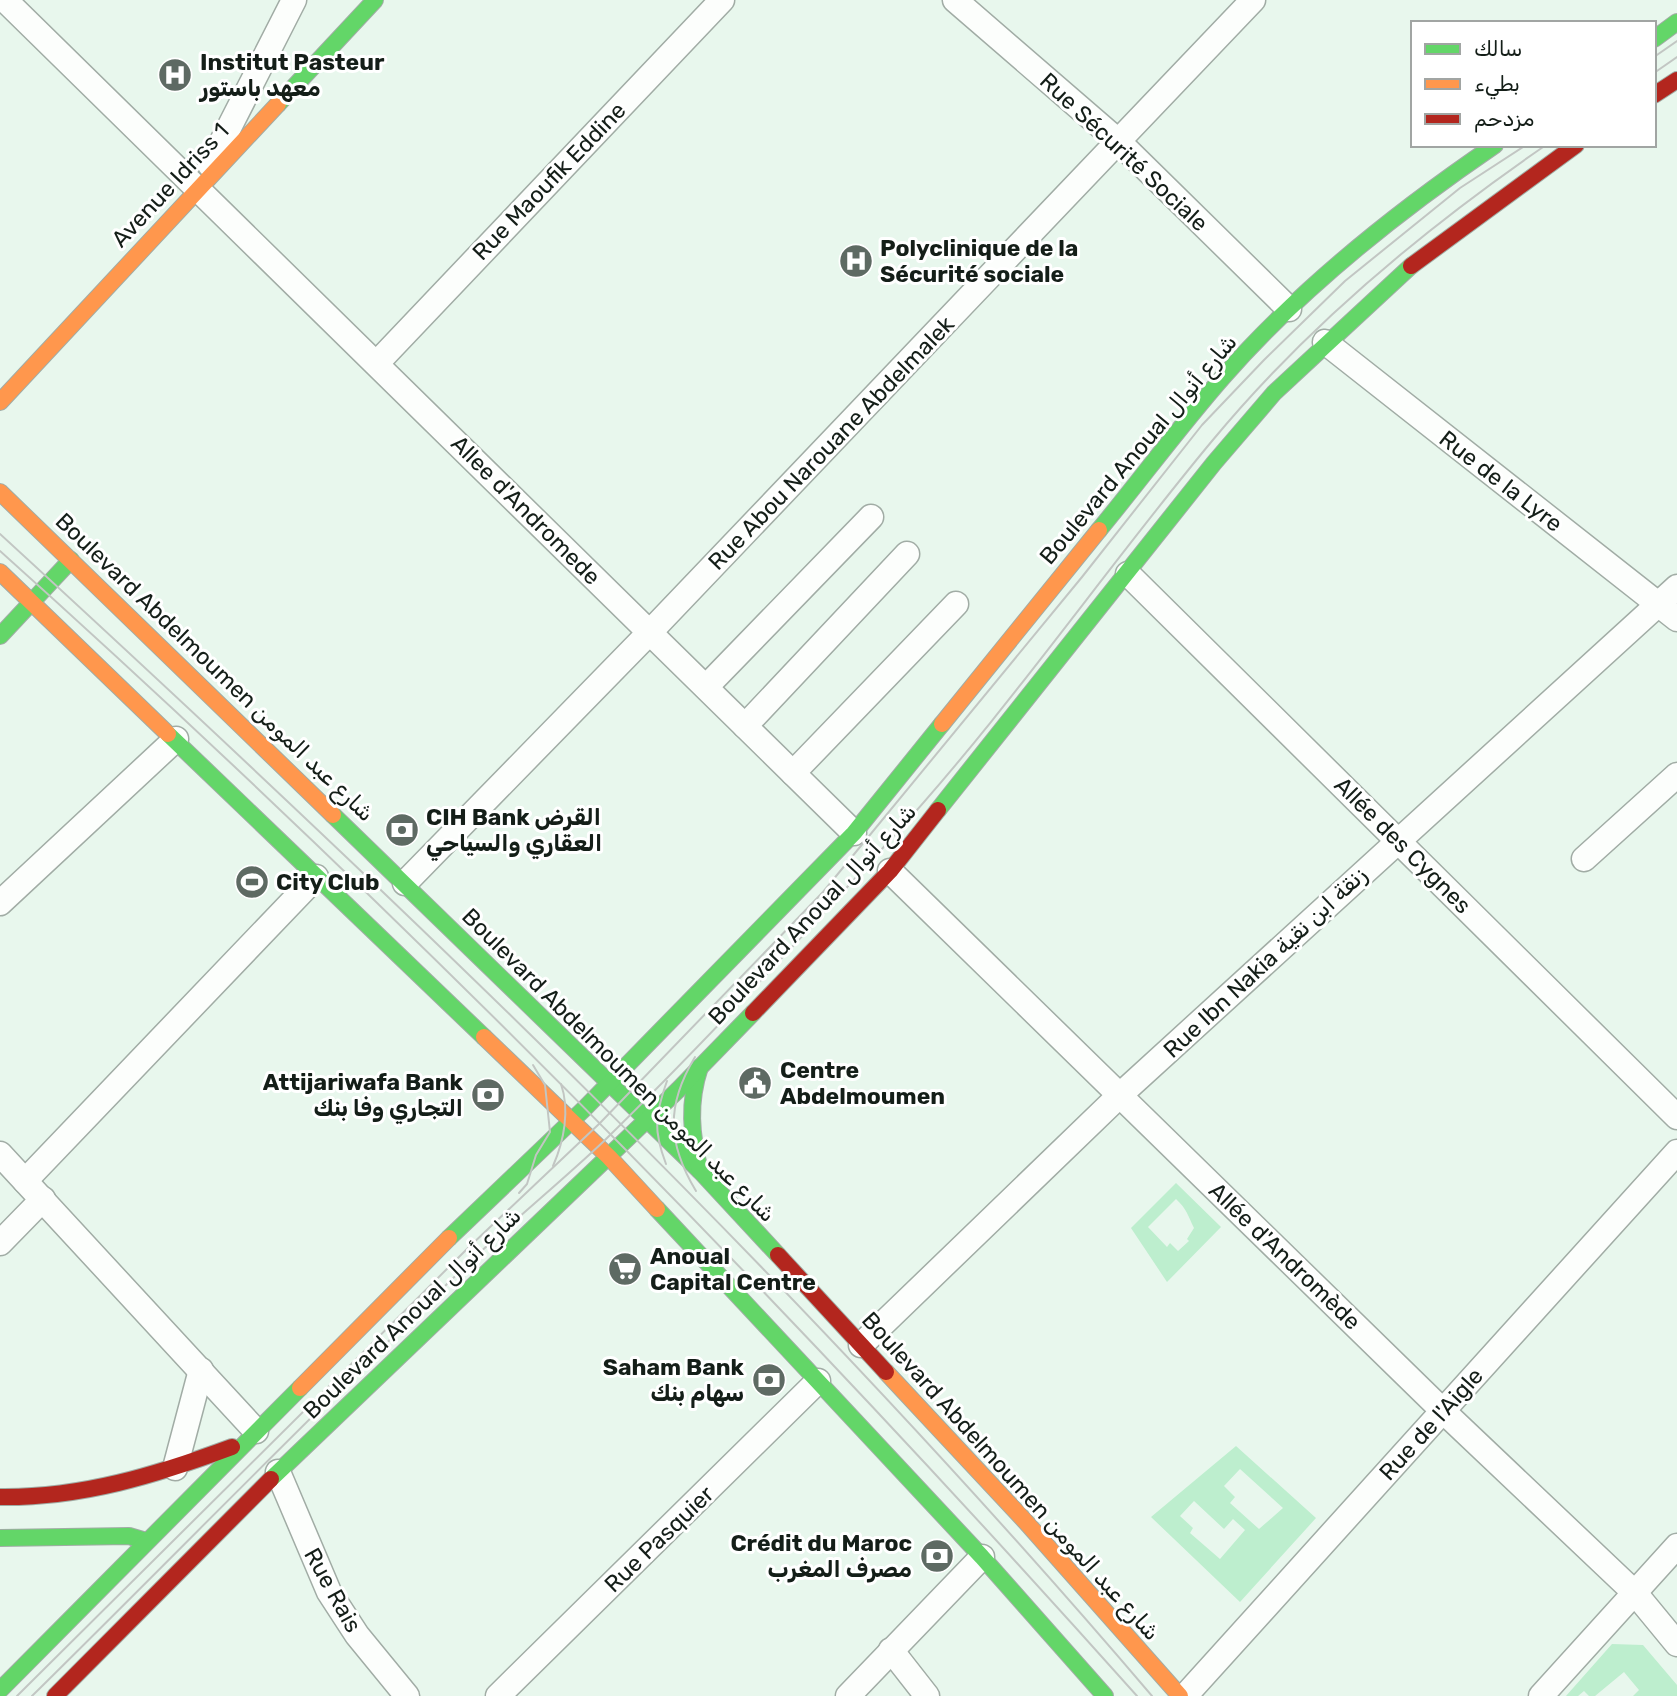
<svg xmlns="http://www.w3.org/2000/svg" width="1677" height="1696" viewBox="0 0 1677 1696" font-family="Rubik,'Noto Naskh Arabic',sans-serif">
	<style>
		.green { fill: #bdeece; fill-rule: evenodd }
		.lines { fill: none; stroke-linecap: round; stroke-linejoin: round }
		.street-casing { stroke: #a1aca5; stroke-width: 27 }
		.fast-casing { stroke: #a1aca5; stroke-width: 18 }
		.slow-casing { stroke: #a1aca5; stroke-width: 18 }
		.jam-casing { stroke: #a1aca5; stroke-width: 18 }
		.street { stroke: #fcfefc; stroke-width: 24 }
		.fast { stroke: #63d668; stroke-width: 16 }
		.slow { stroke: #ff974d; stroke-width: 16 }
		.jam { stroke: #b3261e; stroke-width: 16 }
		.tram { stroke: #c2c6c3; stroke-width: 2 }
		.labels { text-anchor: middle; stroke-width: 6; stroke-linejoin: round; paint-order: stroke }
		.poi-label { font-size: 23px; font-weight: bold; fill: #141e18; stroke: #fff; text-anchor: start }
		.street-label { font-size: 23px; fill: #141e18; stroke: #fff }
	</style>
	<rect width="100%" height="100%" fill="#e8f7ed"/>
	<g class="green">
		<path d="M 1176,1183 L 1221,1227 L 1167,1282 L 1131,1228 ZM 1176,1199 C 1187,1209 1188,1216 1194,1228 L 1187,1239 L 1189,1241 L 1178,1251 L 1170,1243 L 1167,1247 L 1148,1227 Z"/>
		<path d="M 1236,1446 L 1316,1518 L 1240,1602 L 1151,1517 ZM 1240,1469 L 1283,1508 L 1259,1529 L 1230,1503 L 1235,1497 L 1224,1486 ZM 1194,1501 L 1224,1529 L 1233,1519 L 1245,1530 L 1220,1559 L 1190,1533 L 1193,1528 L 1180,1516 Z"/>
		<path d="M 1612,1644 L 1643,1645 L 1677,1685 L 1677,1696 L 1633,1696 L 1639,1690 L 1624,1672 L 1595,1696 L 1589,1696 L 1584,1691 L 1578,1696 L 1566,1696 Z"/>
	</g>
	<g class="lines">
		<g class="street-casing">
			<g id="street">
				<path d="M 5,0 L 854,833"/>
				<path d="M 955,0 L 1118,141 L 1289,309"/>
				<path d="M 210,165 L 294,0"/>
				<path d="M 1325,342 L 1677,619"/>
				<path d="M 377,363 L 722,0"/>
				<path d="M 1128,574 L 1677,1117"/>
				<path d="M 706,687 L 871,517"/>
				<path d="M 745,726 L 907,554"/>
				<path d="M 793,773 L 956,604"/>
				<path d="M 1584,859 L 1677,775"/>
				<path d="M 890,871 L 1443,1411 L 1635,1593 L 1677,1644"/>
				<path d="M 405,883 L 650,632 L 1253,0"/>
				<path d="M 0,903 L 176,739"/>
				<path d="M 0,1154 L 256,1431"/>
				<path d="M 25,1181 L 316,877"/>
				<path d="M 0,1243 L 43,1199"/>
				<path d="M 861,1345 L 1120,1095 L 1677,587"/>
				<path d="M 175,1468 L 201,1370"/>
				<path d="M 278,1472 L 329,1592 L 357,1635 L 407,1696"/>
				<path d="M 891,1650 L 927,1696"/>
				<path d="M 498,1696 L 818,1381"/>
				<path d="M 848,1696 L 982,1557"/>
				<path d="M 1185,1696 L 1677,1152"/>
				<path d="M 1541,1696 L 1677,1546"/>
			</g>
		</g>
		<g class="fast-casing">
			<g id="fast">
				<path d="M 1654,39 L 1677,22"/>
				<path d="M 278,104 L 375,0"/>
				<path d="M 1099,530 C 1141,479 1180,426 1223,377 C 1301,288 1398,211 1495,145"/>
				<path d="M 0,636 L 71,560"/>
				<path d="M 168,734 L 484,1037"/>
				<path d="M 938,810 L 1214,463 L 1274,393 L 1411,266"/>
				<path d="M 333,815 L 700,1171 L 778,1255"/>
				<path d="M 700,1067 C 688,1103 691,1134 700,1171"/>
				<path d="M 657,1209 L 982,1557 L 1105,1696"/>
				<path d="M 449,1238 L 585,1108 L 854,833 L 942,724"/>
				<path d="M 271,1479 L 678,1090 L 753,1013"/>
				<path d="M 0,1538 L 129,1536 L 146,1541"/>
				<path d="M 0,1690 L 300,1388"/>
			</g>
		</g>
		<g class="slow-casing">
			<g id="slow">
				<path d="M 0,402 L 278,104"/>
				<path d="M 0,492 L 333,815"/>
				<path d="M 0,572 L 168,734"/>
				<path d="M 942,724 L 1099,530"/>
				<path d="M 484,1037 L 609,1157 L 657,1209"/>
				<path d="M 886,1372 L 1025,1521 L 1180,1696"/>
				<path d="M 300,1388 L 449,1238"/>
			</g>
		</g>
		<g class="jam-casing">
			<g id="jam">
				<path d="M 1654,95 L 1677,80"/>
				<path d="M 1411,266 L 1576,145"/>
				<path d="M 753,1013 L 890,871 L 938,810"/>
				<path d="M 778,1255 L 886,1372"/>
				<path d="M 0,1497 C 82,1498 156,1475 232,1447"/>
				<path d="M 55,1696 L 271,1479"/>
			</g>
		</g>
		<use href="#street" class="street"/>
		<use href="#fast" class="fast"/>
		<use href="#slow" class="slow"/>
		<use href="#jam" class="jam"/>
		<g class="tram">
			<path d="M 1654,57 L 1677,41"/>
			<path d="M 1654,73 L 1677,57"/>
			<path d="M 0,534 C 402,903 798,1280 1152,1696"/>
			<path d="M 0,551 C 400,910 779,1295 1137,1696"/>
			<path d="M 695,1057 C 666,1105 667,1143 696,1191"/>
			<path d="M 666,1164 C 653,1130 655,1115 667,1081"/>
			<path d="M 553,1166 C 564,1141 570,1110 561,1084"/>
			<path d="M 519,1193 L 527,1184 L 536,1155 L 550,1132 L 545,1085 L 533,1065"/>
			<path d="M 17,1696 L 468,1248 L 600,1123 L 823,892 L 1082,577 L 1202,425 L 1264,360 L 1345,281 L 1460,188 L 1526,145"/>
			<path d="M 32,1696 C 180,1550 325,1401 474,1258 C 516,1218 562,1181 604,1141 C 703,1044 797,943 890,840 C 1006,714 1103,572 1212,441 C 1307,326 1424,229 1546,145"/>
		</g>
	</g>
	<defs>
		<g id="hospital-disc" transform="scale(1.75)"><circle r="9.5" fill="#5e6a63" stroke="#fff"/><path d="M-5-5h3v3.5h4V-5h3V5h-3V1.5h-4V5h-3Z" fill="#fff"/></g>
		<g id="bank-disc" transform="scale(1.75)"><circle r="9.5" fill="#5e6a63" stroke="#fff"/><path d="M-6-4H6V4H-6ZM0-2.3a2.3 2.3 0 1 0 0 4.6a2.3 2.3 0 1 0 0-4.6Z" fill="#fff"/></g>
		<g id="stadium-disc" transform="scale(1.75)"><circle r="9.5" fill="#5e6a63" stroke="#fff"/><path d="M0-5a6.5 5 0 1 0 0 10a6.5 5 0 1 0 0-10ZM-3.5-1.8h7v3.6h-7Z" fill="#fff"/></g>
		<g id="civic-disc" transform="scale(1.75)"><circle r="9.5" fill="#5e6a63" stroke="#fff"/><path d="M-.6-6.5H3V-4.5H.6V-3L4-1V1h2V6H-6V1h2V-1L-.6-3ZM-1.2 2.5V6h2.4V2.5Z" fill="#fff"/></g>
		<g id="supermarket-disc" transform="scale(1.75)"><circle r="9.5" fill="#5e6a63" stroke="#fff"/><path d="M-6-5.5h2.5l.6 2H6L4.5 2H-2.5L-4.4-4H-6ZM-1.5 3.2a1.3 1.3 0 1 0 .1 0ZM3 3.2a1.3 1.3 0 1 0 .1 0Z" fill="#fff"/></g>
	</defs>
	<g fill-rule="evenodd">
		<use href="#hospital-disc" x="175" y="75"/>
		<use href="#hospital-disc" x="856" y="261"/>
		<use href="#bank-disc" x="402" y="830"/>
		<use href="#stadium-disc" x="252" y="882"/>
		<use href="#civic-disc" x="755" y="1083"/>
		<use href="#bank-disc" x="488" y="1095"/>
		<use href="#supermarket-disc" x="625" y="1269"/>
		<use href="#bank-disc" x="769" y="1380"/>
		<use href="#bank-disc" x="937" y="1556"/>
	</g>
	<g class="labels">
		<g class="poi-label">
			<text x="200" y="70">Institut Pasteur<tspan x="200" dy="26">معهد باستور</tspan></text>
			<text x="880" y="256">Polyclinique de la<tspan x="880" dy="26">Sécurité sociale</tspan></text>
			<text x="426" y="825">CIH Bank القرض<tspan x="426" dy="26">العقاري والسياحي</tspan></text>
			<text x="276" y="890">City Club</text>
			<text x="780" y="1078">Centre<tspan x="780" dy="26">Abdelmoumen</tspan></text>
			<text x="463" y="1090" text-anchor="end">Attijariwafa Bank<tspan x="463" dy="26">التجاري وفا بنك</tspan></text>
			<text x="650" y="1264">Anoual<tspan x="650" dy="26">Capital Centre</tspan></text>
			<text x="744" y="1375" text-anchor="end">Saham Bank<tspan x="744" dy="26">سهام بنك</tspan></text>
			<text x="912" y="1551" text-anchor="end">Crédit du Maroc<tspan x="912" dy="26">مصرف المغرب</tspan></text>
		</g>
		<g class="street-label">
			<text transform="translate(1124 152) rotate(43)" y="8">Rue Sécurité Sociale</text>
			<text transform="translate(549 181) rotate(-46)" y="8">Rue Maoufik Eddine</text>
			<text transform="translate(170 185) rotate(-47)" y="8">Avenue Idriss 1</text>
			<text transform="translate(831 443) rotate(-46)" y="8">Rue Abou Narouane Abdelmalek</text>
			<text transform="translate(1138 449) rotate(-50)" y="8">Boulevard Anoual شارع أنوال</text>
			<text transform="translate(1501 481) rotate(38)" y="8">Rue de la Lyre</text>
			<text transform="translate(526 510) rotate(45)" y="8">Allee d'Andromede</text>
			<text transform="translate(215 667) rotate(44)" y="8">Boulevard Abdelmoumen شارع عبد المومن</text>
			<text transform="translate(1403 845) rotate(45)" y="8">Allée des Cygnes</text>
			<text transform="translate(812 914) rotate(-47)" y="8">Boulevard Anoual شارع أنوال</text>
			<text transform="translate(1265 962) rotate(-43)" y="8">Rue Ibn Nakia زنقة ابن نقية</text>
			<text transform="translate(619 1065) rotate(45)" y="8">Boulevard Abdelmoumen شارع عبد المومن</text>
			<text transform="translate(1285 1256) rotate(44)" y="8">Allée d'Andromède</text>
			<text transform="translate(412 1313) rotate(-44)" y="8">Boulevard Anoual شارع أنوال</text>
			<text transform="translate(1431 1424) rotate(-48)" y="8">Rue de l'Aigle</text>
			<text transform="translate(1011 1476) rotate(48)" y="8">Boulevard Abdelmoumen شارع عبد المومن</text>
			<text transform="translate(659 1539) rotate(-44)" y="8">Rue Pasquier</text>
			<text transform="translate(333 1590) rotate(61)" y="8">Rue Rais</text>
		</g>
	</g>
	<rect x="1411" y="21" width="245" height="126" fill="#ffffff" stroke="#a1a5a3" stroke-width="2"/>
	<rect x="1425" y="44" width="35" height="10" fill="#63d668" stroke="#a1a5a3" stroke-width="2"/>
	<text x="1474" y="56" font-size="21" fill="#141e18">سالك</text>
	<rect x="1425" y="79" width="35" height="10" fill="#ff974d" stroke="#a1a5a3" stroke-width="2"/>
	<text x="1474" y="91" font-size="21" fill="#141e18">بطيء</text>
	<rect x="1425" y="114" width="35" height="10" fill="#b3261e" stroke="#a1a5a3" stroke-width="2"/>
	<text x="1474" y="126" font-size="21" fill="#141e18">مزدحم</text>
</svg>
